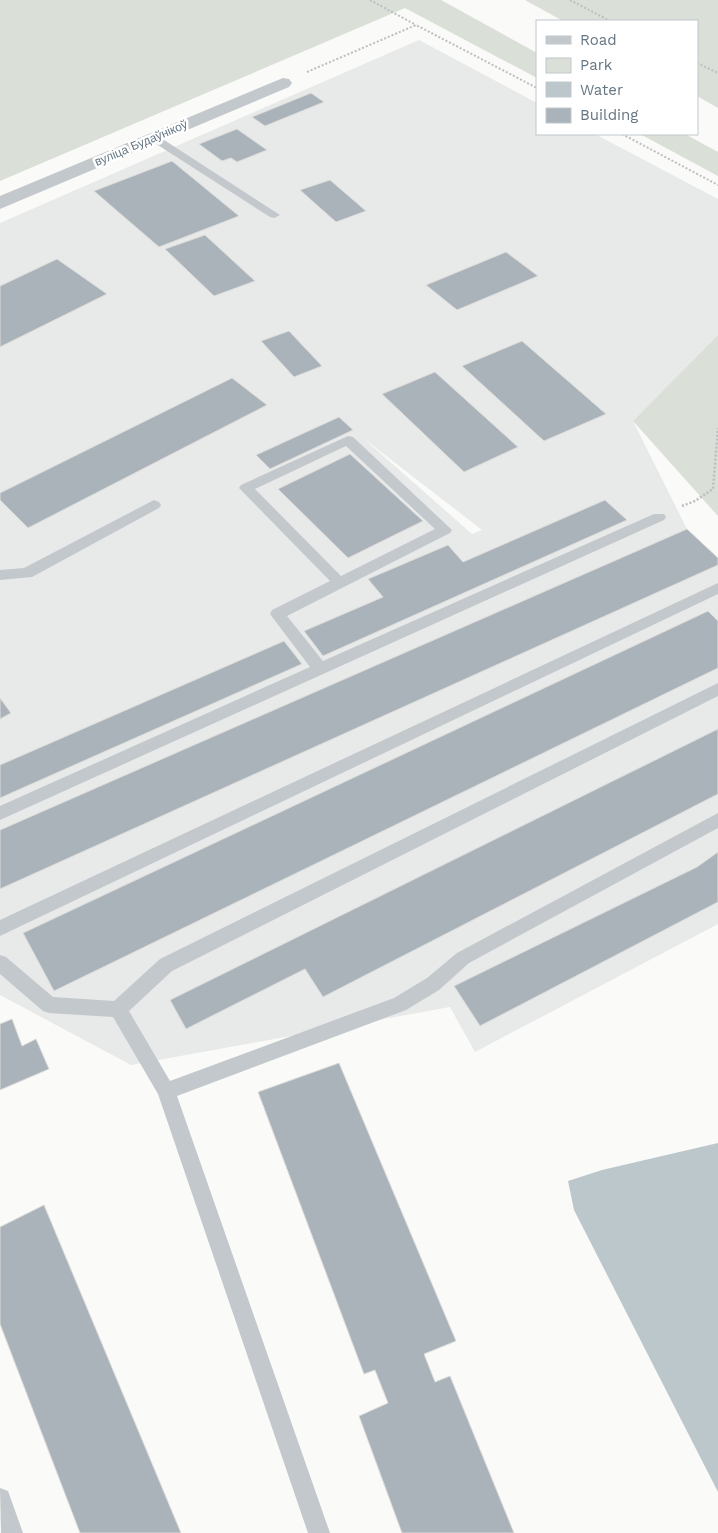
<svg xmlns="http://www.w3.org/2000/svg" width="718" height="1533" viewBox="0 0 718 1533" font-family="'Work Sans',sans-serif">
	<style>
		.built { fill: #e8e9e9; fill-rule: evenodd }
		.green { fill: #dadfd7 }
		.water { fill: #bbc7cb }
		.building { fill: #aab3b9; stroke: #dcdcda }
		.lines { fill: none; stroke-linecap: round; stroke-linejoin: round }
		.path-far1 { stroke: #bbbfc2; stroke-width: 2; stroke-dasharray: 2 2; stroke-linecap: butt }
		.path { stroke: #bbbfc2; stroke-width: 2.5; stroke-dasharray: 2 2; stroke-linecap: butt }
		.service { fill: #c3c8cc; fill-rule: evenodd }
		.minor { fill: #c3c8cc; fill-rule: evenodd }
		.labels { text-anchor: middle; stroke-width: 5; stroke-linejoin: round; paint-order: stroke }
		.far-street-label { font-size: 12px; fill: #657683; stroke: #fff }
	</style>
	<rect width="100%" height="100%" fill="#fafaf8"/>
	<path class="built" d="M 419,40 L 537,103 L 537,134 L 595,134 L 718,199 L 718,335 L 633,421 L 687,529 L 718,558 L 718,924 L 475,1052 L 450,1007 L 131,1065 L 0,995 L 0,223 ZM 363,438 L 482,530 L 472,534 Z"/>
	<g class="green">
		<path d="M 0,0 L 441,0 L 537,53 L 537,78 L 405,8 L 0,181 Z"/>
		<path d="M 525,0 L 718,0 L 718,108 L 697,96 L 697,21 L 563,21 Z"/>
		<path d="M 640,134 L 685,134 L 718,152 L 718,176 Z"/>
		<path d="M 718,335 L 718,516 L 633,421 Z"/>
	</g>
	<path class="water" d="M 718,1143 L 718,1492 L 574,1210 L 568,1181 L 602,1170 Z"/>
	<g class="building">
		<path d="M 311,93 L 324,102 L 265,126 L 252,117 Z"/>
		<path d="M 237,129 L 267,150 L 237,162 L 231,158 L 222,161 L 199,144 Z"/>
		<path d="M 172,161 L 239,216 L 159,247 L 94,191 Z"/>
		<path d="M 330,180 L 366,211 L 336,222 L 300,190 Z"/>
		<path d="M 205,235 L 255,281 L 214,296 L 165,249 Z"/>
		<path d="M 506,252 L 538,276 L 457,310 L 426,285 Z"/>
		<path d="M 57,259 L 107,294 L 0,347 L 0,286 Z"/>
		<path d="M 289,331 L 322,366 L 294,377 L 261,341 Z"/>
		<path d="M 522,341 L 606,414 L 544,441 L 462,366 Z"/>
		<path d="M 435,372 L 518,447 L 464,472 L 382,394 Z"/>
		<path d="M 232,378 L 267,405 L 28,528 L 0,500 L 0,493 Z"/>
		<path d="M 339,417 L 353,430 L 270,469 L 256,455 Z"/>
		<path d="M 350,454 L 423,521 L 348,558 L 278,489 Z"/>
		<path d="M 605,500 L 627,520 L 323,656 L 304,631 L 383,597 L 368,579 L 448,545 L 463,562 Z"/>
		<path d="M 687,529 L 718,558 L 718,565 L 0,889 L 0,830 Z"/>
		<path d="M 708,611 L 718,621 L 718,668 L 54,991 L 23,933 Z"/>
		<path d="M 284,641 L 302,664 L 0,798 L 0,765 Z"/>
		<path d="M 0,698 L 11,713 L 0,719 Z"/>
		<path d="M 718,729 L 718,794 L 323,997 L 305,969 L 186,1029 L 170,1000 Z"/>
		<path d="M 718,852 L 718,902 L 480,1026 L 454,986 L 697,867 Z"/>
		<path d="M 12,1019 L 22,1046 L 36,1039 L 49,1069 L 0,1090 L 0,1024 Z"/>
		<path d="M 339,1063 L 456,1341 L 424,1354 L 435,1382 L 450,1376 L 514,1533 L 402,1533 L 359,1416 L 388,1403 L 375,1370 L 364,1374 L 258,1092 Z"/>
		<path d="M 44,1205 L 181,1533 L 80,1533 L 0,1324 L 0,1227 Z"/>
	</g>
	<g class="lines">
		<g class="path-far1">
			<path d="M 370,0 L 416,25"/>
			<path d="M 570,0 L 610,21"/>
			<path d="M 697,63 L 718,73"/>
			<path d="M 307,72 L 416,25 L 537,88"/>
			<path d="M 622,134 L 718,185"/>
		</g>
		<path class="path" d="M 682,506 L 695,501 L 713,489 L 718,428"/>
		<g class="service">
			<path d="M 154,135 L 158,136 L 280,215 L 274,218 L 270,217 L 150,140 L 149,138 Z"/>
			<path d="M 348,436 L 353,437 L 452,530 L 450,533 L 287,616 L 323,661 L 654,514 L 664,514 L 666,517 L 664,520 L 0,820 L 0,806 L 310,667 L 270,614 L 272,610 L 330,581 L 239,488 L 241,485 ZM 346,446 L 435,529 L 341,576 L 255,489 Z"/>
			<path d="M 154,500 L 159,502 L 161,505 L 159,508 L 32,577 L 0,580 L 0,570 L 24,568 Z"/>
			<path d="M 718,583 L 718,594 L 0,936 L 0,920 Z"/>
			<path d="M 718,683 L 718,696 L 172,971 L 129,1011 L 170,1081 L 394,998 L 427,978 L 457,953 L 718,813 L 718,828 L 469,963 L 439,990 L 406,1010 L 177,1096 L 330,1533 L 308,1533 L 158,1094 L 113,1017 L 49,1013 L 43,1011 L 0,974 L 0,955 L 6,957 L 53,997 L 114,1001 L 160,959 Z"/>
			<path d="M 0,1488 L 8,1491 L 23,1533 L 1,1533 Z"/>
		</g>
		<path class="minor" d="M 283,78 L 289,79 L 292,83 L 289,87 L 0,209 L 0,196 Z"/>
	</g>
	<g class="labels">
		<g class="far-street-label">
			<text transform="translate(141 143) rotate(-23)" y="4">вуліца Будаўнікоў</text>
		</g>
	</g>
	<rect x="536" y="20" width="162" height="115" fill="#ffffff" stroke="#c1c8cd"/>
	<rect x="546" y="36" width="25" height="8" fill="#c3c8cc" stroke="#c1c8cd"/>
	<text x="580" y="45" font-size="15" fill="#657683">Road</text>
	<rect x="546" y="58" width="25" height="15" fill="#dadfd7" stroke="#c1c8cd"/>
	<text x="580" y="70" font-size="15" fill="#657683">Park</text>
	<rect x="546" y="82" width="25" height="15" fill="#bbc7cb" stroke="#c1c8cd"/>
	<text x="580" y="95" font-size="15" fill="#657683">Water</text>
	<rect x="546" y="108" width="25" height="15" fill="#aab3b9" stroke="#c1c8cd"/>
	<text x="580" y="120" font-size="15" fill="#657683">Building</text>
</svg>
